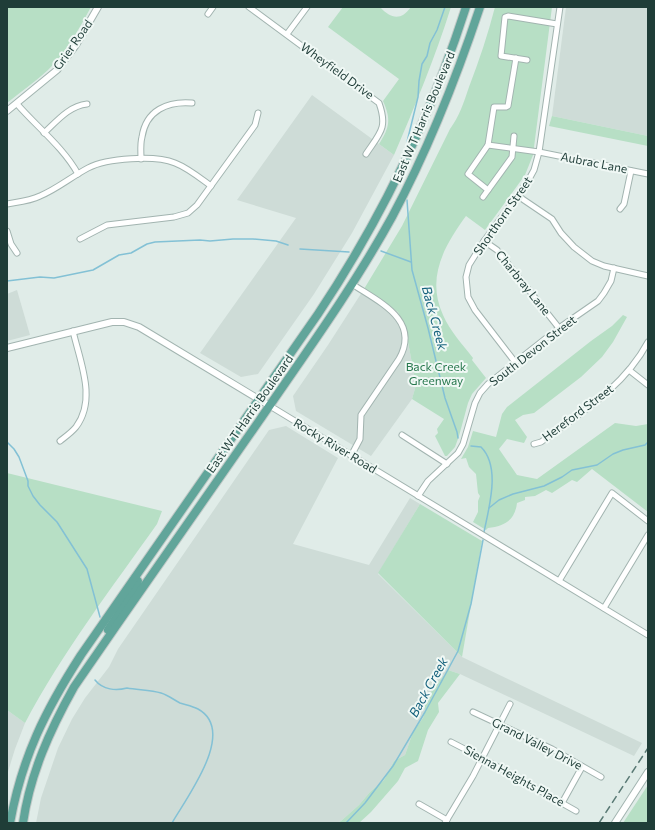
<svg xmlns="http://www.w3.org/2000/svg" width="655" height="830" viewBox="0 0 655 830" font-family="Commissioner,sans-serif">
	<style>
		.built { fill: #cedcd7 }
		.green { fill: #b7dfc5 }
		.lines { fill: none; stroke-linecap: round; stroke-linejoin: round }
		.stream { stroke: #83c1d5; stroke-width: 1.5 }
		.minor-casing { stroke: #a2b4b0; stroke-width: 7 }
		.tertiary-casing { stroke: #a2b4b0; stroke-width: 8 }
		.primary-casing { stroke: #c0c9c7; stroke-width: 10 }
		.minor { stroke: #fff; stroke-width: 5 }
		.tertiary { stroke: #fff; stroke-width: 6 }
		.primary { stroke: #61a59a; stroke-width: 8 }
		.rail { stroke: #597974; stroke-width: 1.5; stroke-dasharray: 8 4; stroke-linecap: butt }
		.labels { text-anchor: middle; stroke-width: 4; stroke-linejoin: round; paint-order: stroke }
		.street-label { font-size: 12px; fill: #1f3d38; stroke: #f0f8f5 }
		.park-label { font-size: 12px; fill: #26774d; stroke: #f0f8f5 }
		.water-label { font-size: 13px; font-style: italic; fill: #15627d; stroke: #f0f8f5 }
	</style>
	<rect width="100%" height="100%" fill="#e0ece8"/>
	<g class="built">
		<path d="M 566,7 L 648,7 L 648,136 L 552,116 Z"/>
		<path d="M 312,95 L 394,155 L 352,233 L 314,294 L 258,374 L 241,377 L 200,353 L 296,218 L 237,200 Z"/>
		<path d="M 364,289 L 398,312 L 406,331 L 416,385 L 412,399 L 371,456 L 296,411 L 293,396 L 328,345 Z"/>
		<path d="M 17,290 L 30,335 L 7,341 L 7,294 Z"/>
		<path d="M 286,426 L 338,458 L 293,544 L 369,565 L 410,498 L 420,504 L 378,574 L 462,657 L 642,743 L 634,756 L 460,674 L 448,670 L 424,701 L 425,712 L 423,718 L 413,732 L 405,755 L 394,761 L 384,780 L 370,792 L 359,805 L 341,821 L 336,823 L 36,823 L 41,798 L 58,748 L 72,719 L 85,698 L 109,667 L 118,649 L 269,430 Z"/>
		<path d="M 7,710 L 25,723 L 15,749 L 7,775 Z"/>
	</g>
	<g class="green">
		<path d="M 7,7 L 91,7 C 79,29 66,53 48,70 C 35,82 20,92 7,103 Z"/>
		<path d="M 343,7 L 380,7 C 391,19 401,21 411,7 L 451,7 C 435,58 415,106 394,155 L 379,144 C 390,127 391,119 383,101 L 399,79 L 328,27 Z"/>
		<path d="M 495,7 L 552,7 L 533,155 L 525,175 L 485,230 L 466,216 C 444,246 426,278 443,315 C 450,331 463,345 473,358 L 472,360 L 486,378 L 472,394 L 468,403 L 459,436 L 455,447 L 447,456 L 445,456 L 435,436 L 438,433 L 437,429 L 444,419 L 412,399 L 416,385 L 406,331 L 398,312 L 364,289 L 402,226 L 450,129 C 459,117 464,102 469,87 C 479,61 488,34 495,7 Z"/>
		<path d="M 552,116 L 648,136 L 648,146 L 549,126 Z"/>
		<path d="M 623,315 L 627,317 L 613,342 L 602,357 L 581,377 L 534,413 L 523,415 L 515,420 L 527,437 L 524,443 L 507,439 L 499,449 L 517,475 L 537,479 L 615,423 L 636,426 L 648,424 L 648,512 L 592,469 L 577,482 L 572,480 L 552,493 L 546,490 L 535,496 L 525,497 L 525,500 L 517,503 C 515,520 505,526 488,528 L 486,530 L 473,522 L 478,512 L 478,501 L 480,496 L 478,493 L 476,474 L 469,467 L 466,458 L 461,459 L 468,447 L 473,431 L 496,437 L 502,414 L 507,407 L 591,341 L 612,326 Z"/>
		<path d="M 7,473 L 162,511 L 157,524 C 111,589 62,653 25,723 L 7,710 Z"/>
		<path d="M 420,504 L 482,541 L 462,657 L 378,573 Z"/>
		<path d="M 448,670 L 460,674 L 438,703 L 439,712 L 428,730 L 418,761 L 405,768 L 398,781 L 371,812 L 359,823 L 337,823 L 341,821 L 359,805 L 370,792 L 384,780 L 394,761 L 405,755 L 413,732 L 423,718 L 425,712 L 424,701 Z"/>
		<path d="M 648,785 L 648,823 L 623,823 Z"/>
	</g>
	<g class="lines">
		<g class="stream">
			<path d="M 407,142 L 418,97 L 419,81 L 422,64 L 427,56 L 430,43 L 437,30 L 445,7"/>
			<path d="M 407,200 L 412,270 L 428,328 L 445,398 L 457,432 L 458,438"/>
			<path d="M 300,249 L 349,252"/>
			<path d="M 381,251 L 411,262"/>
			<path d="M 7,281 L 40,277 L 54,278 L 93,270 L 119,255 L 131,253 L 147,244 L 155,242 L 200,240 L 210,241 L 233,239 L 253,239 L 276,241 L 288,245"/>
			<path d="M 7,442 L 14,449 L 19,457 L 28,481 L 28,486 L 33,496 L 40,505 L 57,522 L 87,569 L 100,617"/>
			<path d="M 471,446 L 481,447 C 501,467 489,507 484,532"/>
			<path d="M 489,508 L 499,500 L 513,494 L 544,486 L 562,477 L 572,470 L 597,465 L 613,454 L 623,450 L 645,445 L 648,442"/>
			<path d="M 95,680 C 103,690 116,691 127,688 C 138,690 151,690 161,693 C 168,695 174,700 180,703 C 186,705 192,706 198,709 C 238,731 186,798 172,823"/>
			<path d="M 346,823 L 365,803 L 393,766 L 425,712 L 458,651 L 471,604 L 483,540"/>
		</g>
		<g class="minor-casing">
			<g id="minor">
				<path d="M 249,7 L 379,103 C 388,128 380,133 366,154"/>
				<path d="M 208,14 L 213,7"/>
				<path d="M 287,34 L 307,7"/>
				<path d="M 527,60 L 501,56 L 505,17 L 508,16 L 557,24"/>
				<path d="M 17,104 C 37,127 63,147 78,174"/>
				<path d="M 44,133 C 57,121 69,106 87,104"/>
				<path d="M 488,145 L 539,152 L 648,174"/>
				<path d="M 141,159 C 141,152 140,144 142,137 C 146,110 168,101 192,103"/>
				<path d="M 488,190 L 468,174 L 488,145 L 494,107 L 506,107 L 508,106 L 516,58"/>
				<path d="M 518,196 L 552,219 L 561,233 L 574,247 L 592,261 L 604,266 L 648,276"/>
				<path d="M 483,197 L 512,157 L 514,136"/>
				<path d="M 7,204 C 18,202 30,201 40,196 C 57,189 71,177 88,168 C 107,158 155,155 175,163 C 188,168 200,178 211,186"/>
				<path d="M 620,209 L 624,204 L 631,171"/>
				<path d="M 7,231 L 11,244 L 17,253"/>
				<path d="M 80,239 L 107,225 L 174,217 L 188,213 L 197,205 L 255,125 L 258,113"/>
				<path d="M 484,241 L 497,250 L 559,328"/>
				<path d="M 515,362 L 475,310 L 468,297 L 466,277 L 469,265 L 484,241 L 528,181 L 534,170 L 539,152 L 560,7"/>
				<path d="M 629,370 L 648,385"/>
				<path d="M 270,406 L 648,635"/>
				<path d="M 402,435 L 447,464"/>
				<path d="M 60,441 C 65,437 71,433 76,427 C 97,399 80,362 73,331"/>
				<path d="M 534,444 L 541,442 C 581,413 624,387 648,342"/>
				<path d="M 351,456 L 360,439 L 361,415 L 399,359 C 421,320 379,302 352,284"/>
				<path d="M 418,496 L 428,481 L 458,453 L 463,444 L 475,403 L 480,393 L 488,384 L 559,328 L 598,301 L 604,293 L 611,281 L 614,268"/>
				<path d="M 559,581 L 612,493 L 648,521"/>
				<path d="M 604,608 L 648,535"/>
				<path d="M 473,712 L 552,749 L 601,777"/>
				<path d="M 451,742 L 482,758 L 576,811"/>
				<path d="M 562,803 L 582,767"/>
				<path d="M 419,804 L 447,820"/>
				<path d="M 445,823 L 473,776 L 510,704"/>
			</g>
		</g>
		<g class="tertiary-casing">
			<g id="tertiary">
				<path d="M 7,111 L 57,70 L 76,45 L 98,7"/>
				<path d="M 7,348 L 112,322 L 124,322 L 139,327 L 270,406"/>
				<path d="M 615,823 L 648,772"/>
			</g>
		</g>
		<g class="primary-casing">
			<g id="primary">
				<path d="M 108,630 L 136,587 L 138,581 L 135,578"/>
				<path d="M 10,823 C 22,757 45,711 81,655 L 318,314 C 382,218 431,116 466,7"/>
				<path d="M 23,823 C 30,774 50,730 74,687 C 135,598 197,510 259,421 C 305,354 353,288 392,217 C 428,150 456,79 480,7"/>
			</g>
		</g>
		<use href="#minor" class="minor"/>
		<use href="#tertiary" class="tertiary"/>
		<use href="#primary" class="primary"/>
		<path class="rail" d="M 599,823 L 648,748"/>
	</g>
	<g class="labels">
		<g class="street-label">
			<text transform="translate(73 45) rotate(-55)" y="4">Grier Road</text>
			<text transform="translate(337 71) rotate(36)" y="4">Wheyfield Drive</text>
			<text transform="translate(424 117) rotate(-67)" y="4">East W T Harris Boulevard</text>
			<text transform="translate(594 163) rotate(11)" y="4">Aubrac Lane</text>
			<text transform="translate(503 216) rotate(-55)" y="4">Shorthorn Street</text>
			<text transform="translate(523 283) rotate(51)" y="4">Charbray Lane</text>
			<text transform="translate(533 351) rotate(-38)" y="4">South Devon Street</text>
			<text transform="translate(578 413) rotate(-37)" y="4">Hereford Street</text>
			<text transform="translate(250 414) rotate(-55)" y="4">East W T Harris Boulevard</text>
			<text transform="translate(335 446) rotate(31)" y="4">Rocky River Road</text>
			<text transform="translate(537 744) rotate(27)" y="4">Grand Valley Drive</text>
			<text transform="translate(514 776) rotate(29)" y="4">Sienna Heights Place</text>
		</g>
		<g class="park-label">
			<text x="436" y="371">Back Creek<tspan x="436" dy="14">Greenway</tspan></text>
		</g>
		<g class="water-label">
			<text transform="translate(435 318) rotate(75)" y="5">Back Creek</text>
			<text transform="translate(428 687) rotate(-61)" y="5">Back Creek</text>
		</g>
	</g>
	<rect width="655" height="830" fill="none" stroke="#1f3d38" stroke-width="16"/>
</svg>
